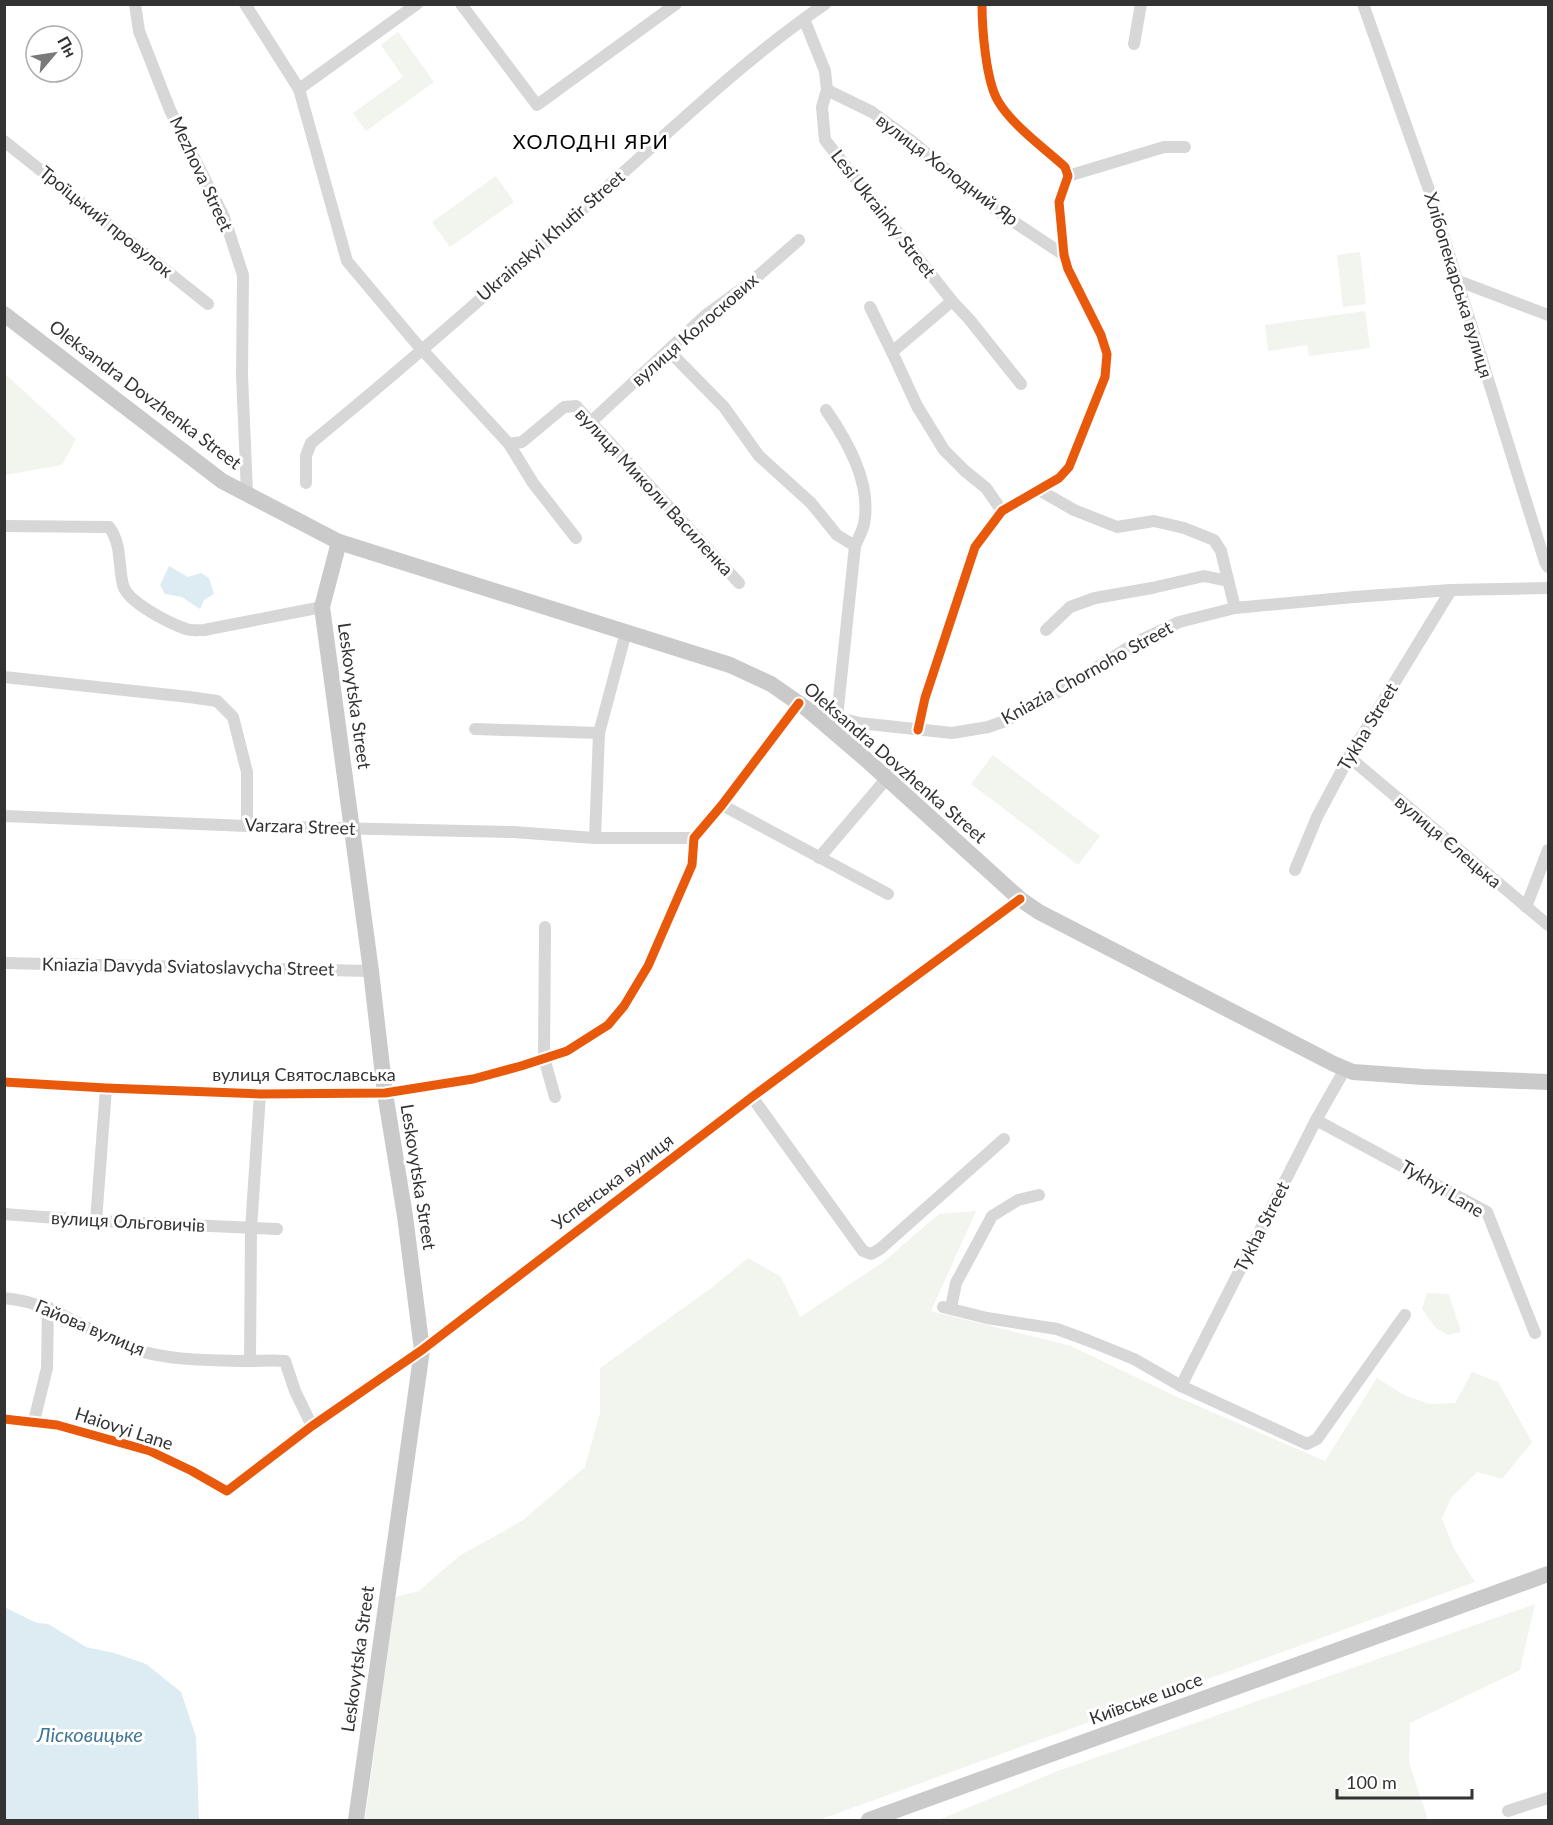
<svg xmlns="http://www.w3.org/2000/svg" width="1553" height="1825" viewBox="0 0 1553 1825" font-family="Lato,sans-serif">
	<style>
		.green { fill: #f1f5ed }
		.water { fill: #ddebf3 }
		.lines { fill: none; stroke-linecap: round; stroke-linejoin: round }
		.minor { stroke: #d7d7d7; stroke-width: 12 }
		.major { stroke: #cacaca; stroke-width: 16 }
		.cycleway-casing { stroke: #fff; stroke-width: 13 }
		.cycleway { stroke: #e8590c; stroke-width: 9 }
		.labels { text-anchor: middle; stroke-width: 6; stroke-linejoin: round; paint-order: stroke }
		.street-label { font-size: 18px; fill: #333; stroke: #fff }
		.neighbourhood-label { font-size: 20px; letter-spacing: 1.5px; fill: #000; stroke: #fff }
		.water-label { font-size: 20px; font-style: italic; fill: #3f7597; stroke: #fff }
	</style>
	<rect width="100%" height="100%" fill="#fff"/>
	<g class="green">
		<path d="M 398,32 L 434,82 L 366,131 L 353,113 L 403,77 L 381,45 Z"/>
		<path d="M 496,176 L 514,202 L 450,247 L 432,222 Z"/>
		<path d="M 1360,252 L 1366,304 L 1343,307 L 1337,255 Z"/>
		<path d="M 1365,311 L 1370,348 L 1309,356 L 1307,345 L 1268,351 L 1265,325 Z"/>
		<path d="M 4,373 L 76,439 L 62,465 L 5,475 Z"/>
		<path d="M 993,755 L 1100,836 L 1078,865 L 971,784 Z"/>
		<path d="M 976,1211 L 931,1311 L 1071,1346 L 1175,1396 L 1325,1461 L 1377,1378 L 1404,1395 L 1430,1404 L 1455,1403 L 1472,1372 L 1498,1382 L 1532,1442 L 1502,1479 L 1477,1472 L 1451,1498 L 1442,1518 L 1454,1549 L 1475,1582 L 819,1820 L 365,1820 L 395,1597 L 419,1591 L 459,1556 L 522,1521 L 585,1467 L 600,1413 L 600,1368 L 714,1286 L 748,1258 L 781,1277 L 800,1317 L 882,1263 L 939,1214 Z"/>
		<path d="M 1427,1293 L 1449,1294 L 1461,1332 L 1448,1335 L 1436,1328 L 1422,1309 Z"/>
		<path d="M 1535,1604 L 1520,1670 L 1410,1723 L 1409,1762 L 1428,1820 L 938,1820 L 1058,1771 Z"/>
	</g>
	<g class="water">
		<path d="M 169,566 L 188,577 L 201,573 L 209,578 L 214,594 L 204,600 L 200,609 L 182,597 L 165,594 L 160,585 Z"/>
		<path d="M 4,1607 L 37,1623 L 48,1624 L 86,1647 L 114,1653 L 146,1664 L 181,1692 L 196,1737 L 199,1820 L 5,1820 Z"/>
	</g>
	<g class="lines">
		<g class="minor">
			<path d="M 135,4 L 139,31 L 170,110 L 224,217 L 243,275 L 242,375 L 247,493"/>
			<path d="M 245,4 L 299,89 L 347,261 L 415,342 L 509,444 L 533,483 L 576,538"/>
			<path d="M 461,4 L 537,105 L 676,4"/>
			<path d="M 1363,4 L 1429,190 L 1545,562 L 1548,567"/>
			<path d="M 804,19 L 825,71 L 827,90 L 822,107 L 825,140 L 952,301 L 969,319 L 1021,384"/>
			<path d="M 1134,44 L 1141,4"/>
			<path d="M 299,89 L 417,4"/>
			<path d="M 827,90 L 872,112 L 909,139 L 993,208 L 1064,255"/>
			<path d="M 4,141 L 208,304"/>
			<path d="M 1068,176 L 1164,147 L 1185,147"/>
			<path d="M 1456,280 L 1548,315"/>
			<path d="M 952,301 L 892,352 L 917,406 L 944,450 L 965,471 L 986,488 L 1002,511"/>
			<path d="M 870,307 L 892,352"/>
			<path d="M 669,351 L 724,407 L 759,456 L 811,503 L 837,535 L 855,546"/>
			<path d="M 826,410 C 848,442 872,484 864,524 C 862,532 858,539 855,546 L 837,717"/>
			<path d="M 592,421 L 707,314 L 751,282 L 799,240"/>
			<path d="M 509,444 L 522,442 L 564,407 L 576,406 L 739,583"/>
			<path d="M 306,483 L 306,456 L 311,443 C 412,361 509,275 606,188 C 677,125 746,58 825,4"/>
			<path d="M 1039,490 L 1074,510 L 1117,527 L 1154,521 L 1184,528 L 1214,540 L 1221,551 L 1235,608"/>
			<path d="M 4,526 L 109,527 C 122,544 118,565 123,585 C 127,602 169,623 186,629 C 191,631 198,630 204,630 L 322,607"/>
			<path d="M 1046,630 L 1070,607 L 1095,598 L 1152,588 L 1204,576 L 1228,581"/>
			<path d="M 4,677 L 189,697 L 217,701 L 233,717 L 247,772 L 247,826"/>
			<path d="M 811,710 L 859,723 L 952,733 L 988,727 L 1008,720 L 1048,698 L 1137,642 L 1179,622 L 1235,608 L 1354,597 L 1451,590 L 1548,588"/>
			<path d="M 475,729 L 599,733"/>
			<path d="M 918,730 L 925,698 L 975,547 L 1002,511 L 1059,478 L 1069,467 L 1105,377 L 1107,354 L 1101,335 L 1068,269 L 1064,255 L 1059,202 L 1068,176 L 1065,167 C 1044,148 1012,125 998,101 C 986,81 982,29 982,4"/>
			<path d="M 1349,757 L 1548,925"/>
			<path d="M 722,805 L 888,894"/>
			<path d="M 4,816 L 247,826 L 513,832 L 595,838 L 694,838"/>
			<path d="M 595,838 L 599,733 L 626,632"/>
			<path d="M 819,858 L 887,778"/>
			<path d="M 1295,870 L 1317,817 L 1349,757 L 1451,590"/>
			<path d="M 1526,907 L 1548,850"/>
			<path d="M 545,927 L 544,1058 L 555,1097"/>
			<path d="M 4,963 L 371,971"/>
			<path d="M 4,1082 L 106,1088 L 260,1094 L 385,1093 L 473,1079 L 521,1066 L 567,1051 L 608,1025 L 624,1006 L 648,966 L 692,865 L 694,838 L 722,805 L 799,703"/>
			<path d="M 752,1097 L 863,1251 L 871,1254 L 880,1249 L 1004,1139"/>
			<path d="M 1316,1120 L 1487,1212 L 1535,1333"/>
			<path d="M 4,1214 L 96,1221 L 277,1229"/>
			<path d="M 96,1221 L 106,1088"/>
			<path d="M 4,1298 C 57,1303 89,1334 137,1350 C 172,1361 211,1360 248,1361 C 260,1361 273,1360 285,1361 L 295,1391 L 312,1426"/>
			<path d="M 943,1307 L 987,1318 L 1057,1329 L 1087,1340 L 1134,1359 L 1181,1386 L 1307,1444 L 1317,1439 L 1405,1315"/>
			<path d="M 951,1308 L 956,1283 L 992,1216 L 1018,1200 L 1039,1195"/>
			<path d="M 250,1361 L 251,1229 L 260,1094"/>
			<path d="M 1181,1386 L 1316,1120 L 1345,1069"/>
			<path d="M 4,1419 L 57,1425 L 150,1451 L 192,1471 L 227,1491 L 312,1426 L 422,1350 L 752,1097 L 1020,899"/>
			<path d="M 34,1421 L 47,1368 L 48,1307"/>
			<path d="M 1508,1811 L 1548,1798"/>
		</g>
		<g class="major">
			<path d="M 4,314 L 222,481 L 339,542 L 730,665 L 771,684 L 807,709 L 869,762 L 1020,899 L 1039,912 L 1334,1064 L 1353,1072 L 1423,1077 L 1548,1082"/>
			<path d="M 339,542 L 322,607 L 371,971 L 385,1093 L 405,1216 L 422,1350 L 356,1820"/>
			<path d="M 869,1820 L 1548,1574"/>
		</g>
		<g class="cycleway-casing">
			<g id="cycleway">
				<path d="M 918,730 L 925,698 L 975,547 L 1002,511 L 1059,478 L 1069,467 L 1105,377 L 1107,354 L 1101,335 L 1068,269 L 1064,255 L 1059,202 L 1068,176 L 1065,167 C 1044,148 1012,125 998,101 C 986,81 982,29 982,4"/>
				<path d="M 4,1082 L 106,1088 L 260,1094 L 385,1093 L 473,1079 L 521,1066 L 567,1051 L 608,1025 L 624,1006 L 648,966 L 692,865 L 694,838 L 722,805 L 799,703"/>
				<path d="M 4,1419 L 57,1425 L 150,1451 L 192,1471 L 227,1491 L 312,1426 L 422,1350 L 752,1097 L 1020,899"/>
			</g>
		</g>
		<use href="#cycleway" class="cycleway"/>
	</g>
	<g class="labels">
		<g class="street-label">
			<text transform="translate(947 170) rotate(37)" y="6">вулиця Холодний Яр</text>
			<text transform="translate(201 174) rotate(65)" y="6">Mezhova Street</text>
			<text transform="translate(883 214) rotate(52)" y="6">Lesi Ukrainky Street</text>
			<text transform="translate(106 222) rotate(39)" y="6">Троїцький провулок</text>
			<text transform="translate(551 236) rotate(-41)" y="6">Ukrainskyi Khutir Street</text>
			<text transform="translate(1458 285) rotate(73)" y="6">Хлібопекарська вулиця</text>
			<text transform="translate(695 330) rotate(-41)" y="6">вулиця Колоскових</text>
			<text transform="translate(145 395) rotate(37)" y="6">Oleksandra Dovzhenka Street</text>
			<text transform="translate(654 492) rotate(47)" y="6">вулиця Миколи Василенка</text>
			<text transform="translate(1087 673) rotate(-29)" y="6">Kniazia Chornoho Street</text>
			<text transform="translate(354 696) rotate(82)" y="6">Leskovytska Street</text>
			<text transform="translate(1368 727) rotate(-59)" y="6">Tykha Street</text>
			<text transform="translate(895 763) rotate(41)" y="6">Oleksandra Dovzhenka Street</text>
			<text transform="translate(300 827) rotate(2)" y="6">Varzara Street</text>
			<text transform="translate(1448 842) rotate(40)" y="6">вулиця Єлецька</text>
			<text transform="translate(188 967) rotate(1)" y="6">Kniazia Davyda Sviatoslavycha Street</text>
			<text x="304" y="1081">вулиця Святославська</text>
			<text transform="translate(418 1177) rotate(81)" y="6">Leskovytska Street</text>
			<text transform="translate(613 1182) rotate(-37)" y="6">Успенська вулиця</text>
			<text transform="translate(1442 1189) rotate(31)" y="6">Tykhyi Lane</text>
			<text transform="translate(128 1222) rotate(3)" y="6">вулиця Ольговичів</text>
			<text transform="translate(1262 1227) rotate(-63)" y="6">Tykha Street</text>
			<text transform="translate(90 1328) rotate(23)" y="6">Гайова вулиця</text>
			<text transform="translate(124 1429) rotate(18)" y="6">Haiovyi Lane</text>
			<text transform="translate(358 1659) rotate(-82)" y="6">Leskovytska Street</text>
			<text transform="translate(1146 1699) rotate(-20)" y="6">Київське шосе</text>
		</g>
		<g class="neighbourhood-label">
			<text x="591" y="149">ХОЛОДНІ ЯРИ</text>
		</g>
		<g class="water-label">
			<text x="90" y="1742">Лісковицьке</text>
		</g>
	</g>
	<rect width="1553" height="1825" fill="none" stroke="#333333" stroke-width="12"/>
	<g transform="translate(54 54) rotate(61)"><circle r="28" fill="#ffffff" stroke="#adadad" stroke-width="1.5"/>
	<path d="M0-4.5L10 22L0 15L-10 22Z" fill="#7a7a7a"/>
	<text y="-9" font-size="16" font-weight="bold" text-anchor="middle" fill="#333333">Пн</text>
	</g>
	<path d="M1337 1789v9h135v-9" fill="none" stroke="#333333" stroke-width="3"/>
	<text x="1346" y="1789" font-size="18" fill="#333333" stroke="#ffffff" stroke-width="4.5" paint-order="stroke">100 m</text>
</svg>
